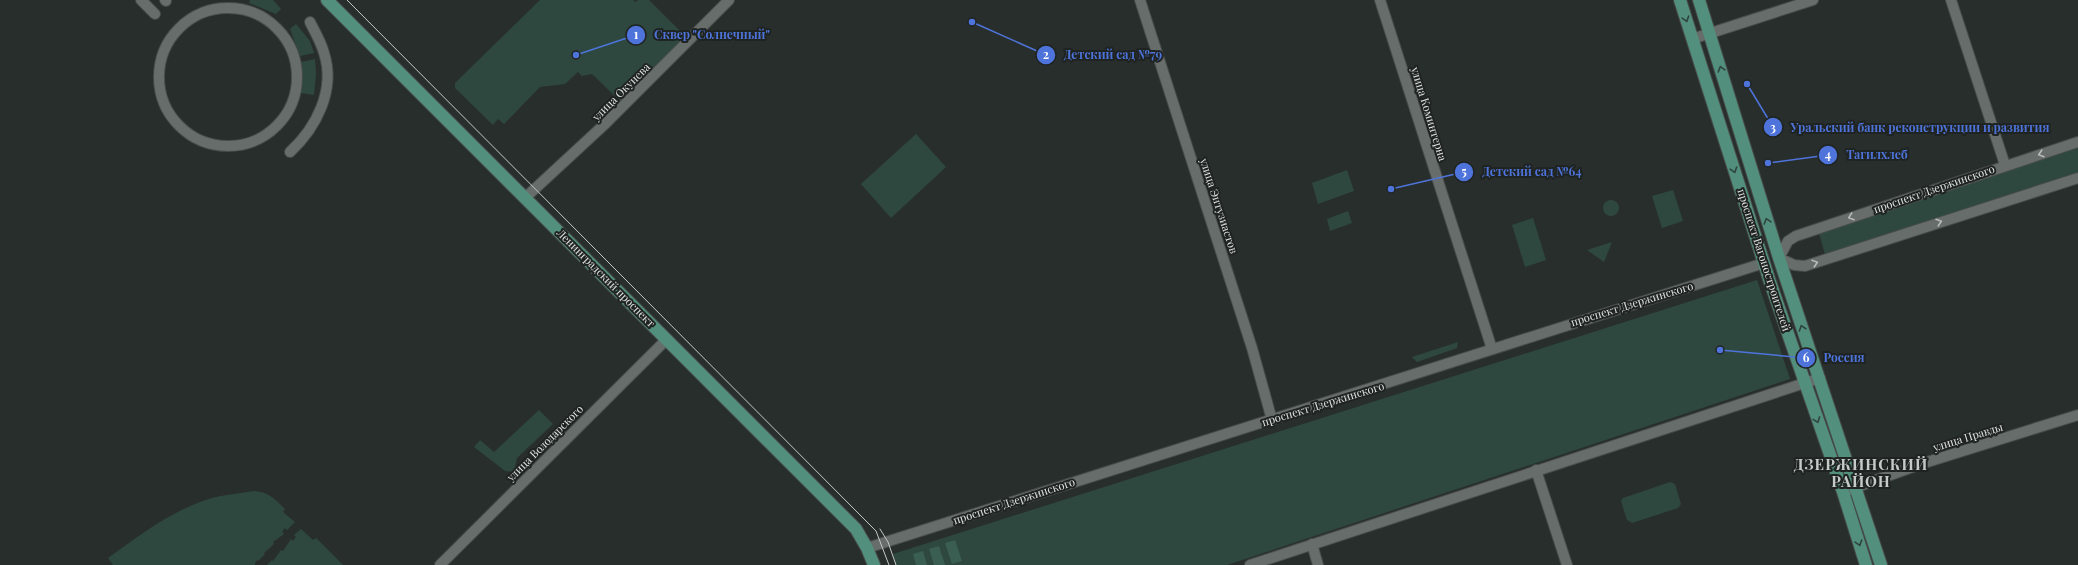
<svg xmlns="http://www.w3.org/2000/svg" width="2078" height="565" viewBox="0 0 2078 565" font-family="'Playfair Display',serif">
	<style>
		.green { fill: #2e483f }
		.forest { fill: #3b5e52 }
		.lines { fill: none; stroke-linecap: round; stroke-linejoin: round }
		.minor-casing { stroke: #474c4a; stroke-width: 12 }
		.major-casing { stroke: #474c4a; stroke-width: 14 }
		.minor { stroke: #676d6a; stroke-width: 10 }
		.major { stroke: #52907d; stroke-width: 12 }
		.tram { stroke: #c6c9c8; stroke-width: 1 }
		.oneway { stroke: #2e443d }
		.oneway2 { stroke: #b6bab9 }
		.labels { text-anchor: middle; stroke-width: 4; stroke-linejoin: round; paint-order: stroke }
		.street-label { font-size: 11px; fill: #e1e4e3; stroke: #1f2422 }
		.district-label { font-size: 15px; font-weight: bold; letter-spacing: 1px; fill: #c4cbc8; stroke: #1f2422 }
		.leader { fill: none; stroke: #4e74db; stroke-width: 1.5 }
		.callout-dot { fill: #4e74db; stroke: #1f2422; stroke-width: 1.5 }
		.mark-label { font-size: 12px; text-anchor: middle; font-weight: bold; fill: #fff }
		.callout-label { font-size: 12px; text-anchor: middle; font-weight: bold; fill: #4e74db; stroke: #1f2422; stroke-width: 4; stroke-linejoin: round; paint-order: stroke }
	</style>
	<rect width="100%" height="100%" fill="#282e2c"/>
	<g class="green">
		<path d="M 250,0 L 273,0 L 281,9 L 276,14 L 249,3 Z"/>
		<path d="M 540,0 L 633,0 L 636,2 L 638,0 L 649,0 L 682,33 L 683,39 L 621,102 L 592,74 L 582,76 L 578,72 L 565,84 L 540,87 L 504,124 L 498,119 L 493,125 L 455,88 L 455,83 Z"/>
		<path d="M 296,24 L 310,41 L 314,53 L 300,56 L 290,29 Z"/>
		<path d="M 315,59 L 316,74 L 314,95 L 301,93 L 301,62 Z"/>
		<path d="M 916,134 L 946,167 L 891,218 L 861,184 Z"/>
		<path d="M 2078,148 L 2078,172 L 1825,255 L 1819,233 Z"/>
		<path d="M 1347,170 L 1354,191 L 1318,204 L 1312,183 Z"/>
		<path d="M 1673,190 L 1683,221 L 1662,228 L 1652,196 Z"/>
		<circle cx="1611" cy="208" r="8"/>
		<path d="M 1348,211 L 1352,223 L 1330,231 L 1327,219 Z"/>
		<path d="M 1533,218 L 1546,260 L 1525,267 L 1512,225 Z"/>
		<path d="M 1612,242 L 1604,262 L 1587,250 Z"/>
		<path d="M 1757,280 L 1790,379 L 1227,565 L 896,565 L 893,554 Z"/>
		<path d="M 1458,342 L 1457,348 L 1417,362 L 1412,357 Z"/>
		<path d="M 539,410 L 553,424 L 517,458 L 514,472 L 505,471 L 474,447 L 480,440 L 494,452 Z"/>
		<path d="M 1670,482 L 1675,484 L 1681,504 L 1678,508 L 1632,523 L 1627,520 L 1621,501 L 1623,498 Z"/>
		<path d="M 254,491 C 269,492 275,499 285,509 L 283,512 L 295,522 L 287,530 L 285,528 L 282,532 L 284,534 L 273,542 L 274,544 L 264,553 L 265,554 L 258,561 L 257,560 L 255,563 L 255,565 L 113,565 L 108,558 C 137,537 166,515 200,502 C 217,495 236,494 254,491 Z"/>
		<path d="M 301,529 L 313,540 L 316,538 L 343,565 L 267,565 L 272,560 L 273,561 L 281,550 L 283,551 L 291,539 L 293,541 L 296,537 L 294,535 Z"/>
	</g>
	<g class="forest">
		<path d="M 955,540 L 962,561 L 952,564 L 945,543 Z"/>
		<path d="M 939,546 L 945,565 L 934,565 L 929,549 Z"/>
		<path d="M 923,551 L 927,565 L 916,565 L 913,554 Z"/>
	</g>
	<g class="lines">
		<g class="minor-casing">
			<g id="minor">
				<path d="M 141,0 L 155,14"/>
				<path d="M 165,0 L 166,1"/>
				<path d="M 1140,0 L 1252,348 L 1272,420"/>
				<path d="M 1380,0 L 1492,349"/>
				<path d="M 1951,0 L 2005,165"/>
				<circle cx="228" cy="77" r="69"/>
				<path d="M 1692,39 L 1813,0"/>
				<path d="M 2078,142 L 1796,236 L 1788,241 L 1779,258 L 1794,265 L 1805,266 L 2078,178"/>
				<path d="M 290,152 C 316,128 336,90 324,53 C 321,42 315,32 310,22"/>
				<path d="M 526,197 L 606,123 L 729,0"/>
				<path d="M 1536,470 L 1567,565"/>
				<path d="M 1843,492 L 1921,464 L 2078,415"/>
				<path d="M 1312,544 L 1318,565"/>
				<path d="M 867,548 L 1764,263"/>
				<path d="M 440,565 L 667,339"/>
				<path d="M 1250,565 L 1820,378"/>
			</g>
		</g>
		<g class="major-casing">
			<g id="major">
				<path d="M 327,0 L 856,529 L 867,548 L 874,565"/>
				<path d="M 1680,0 L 1770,282 L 1843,492 L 1866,565"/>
				<path d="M 1699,0 L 1779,258 L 1881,565"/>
			</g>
		</g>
		<use href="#minor" class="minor"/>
		<use href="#major" class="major"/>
		<g class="tram">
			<path d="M 347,0 L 876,531 L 889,565"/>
			<path d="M 880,529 L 888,542 L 896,565"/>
		</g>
	</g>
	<defs><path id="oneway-chevron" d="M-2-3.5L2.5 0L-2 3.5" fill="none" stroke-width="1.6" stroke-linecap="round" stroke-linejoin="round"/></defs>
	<g class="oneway">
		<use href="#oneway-chevron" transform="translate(1686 19) rotate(72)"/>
		<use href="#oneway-chevron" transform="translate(1721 69) rotate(-107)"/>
		<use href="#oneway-chevron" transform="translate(1734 170) rotate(72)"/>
		<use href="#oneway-chevron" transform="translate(1767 221) rotate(-107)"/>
		<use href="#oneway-chevron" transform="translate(1802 328) rotate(-109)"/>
		<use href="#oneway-chevron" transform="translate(1817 420) rotate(70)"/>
		<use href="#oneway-chevron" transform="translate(1859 543) rotate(72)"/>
	</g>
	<g class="oneway2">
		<use href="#oneway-chevron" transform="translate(2041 154) rotate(163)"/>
		<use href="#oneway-chevron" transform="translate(1851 217) rotate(161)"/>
		<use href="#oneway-chevron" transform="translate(1939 222) rotate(-18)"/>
		<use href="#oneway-chevron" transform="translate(1815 263) rotate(-18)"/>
	</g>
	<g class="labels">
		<g class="street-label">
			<text transform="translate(621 92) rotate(-45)" y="4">улица Окунева</text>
			<text transform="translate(1429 114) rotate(73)" y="4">улица Коминтерна</text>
			<text transform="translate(1934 189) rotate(-19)" y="4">проспект Дзержинского</text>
			<text transform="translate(1219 206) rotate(72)" y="4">улица Энтузиастов</text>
			<text transform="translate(1764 260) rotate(72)" y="4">проспект Вагоностроителей</text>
			<text transform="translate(606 278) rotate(45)" y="4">Ленинградский проспект</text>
			<text transform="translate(1632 304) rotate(-17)" y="4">проспект Дзержинского</text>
			<text transform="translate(1323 404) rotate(-17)" y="4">проспект Дзержинского</text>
			<text transform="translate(1968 437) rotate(-17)" y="4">улица Правды</text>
			<text transform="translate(545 443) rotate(-45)" y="4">улица Володарского</text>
			<text transform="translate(1014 501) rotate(-18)" y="4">проспект Дзержинского</text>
		</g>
		<g class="district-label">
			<text x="1861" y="470">ДЗЕРЖИНСКИЙ<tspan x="1861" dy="17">РАЙОН</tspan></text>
		</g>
	</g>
	<path class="leader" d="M576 55L636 35M972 22L1046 55M1747 84L1773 127M1768 163L1828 155M1391 189L1464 172M1720 350L1806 358"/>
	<g class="callout-dot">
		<circle cx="576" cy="55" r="4"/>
		<circle cx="972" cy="22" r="4"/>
		<circle cx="1747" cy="84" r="4"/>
		<circle cx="1768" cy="163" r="4"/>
		<circle cx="1391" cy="189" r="4"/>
		<circle cx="1720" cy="350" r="4"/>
		<circle cx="636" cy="35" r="10"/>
		<circle cx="1046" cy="55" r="10"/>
		<circle cx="1773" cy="127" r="10"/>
		<circle cx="1828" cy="155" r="10"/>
		<circle cx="1464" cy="172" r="10"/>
		<circle cx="1806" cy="358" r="10"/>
	</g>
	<g class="mark-label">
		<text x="636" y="39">1</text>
		<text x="1046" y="59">2</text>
		<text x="1773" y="132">3</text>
		<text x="1828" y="159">4</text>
		<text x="1464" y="176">5</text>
		<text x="1806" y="362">6</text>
	</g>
	<g class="callout-label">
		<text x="712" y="39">Сквер "Солнечный"</text>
		<text x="1113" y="59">Детский сад №79</text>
		<text x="1920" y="132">Уральский банк реконструкции и развития</text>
		<text x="1877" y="159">Тагилхлеб</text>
		<text x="1532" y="176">Детский сад №64</text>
		<text x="1844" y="362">Россия</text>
	</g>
</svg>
